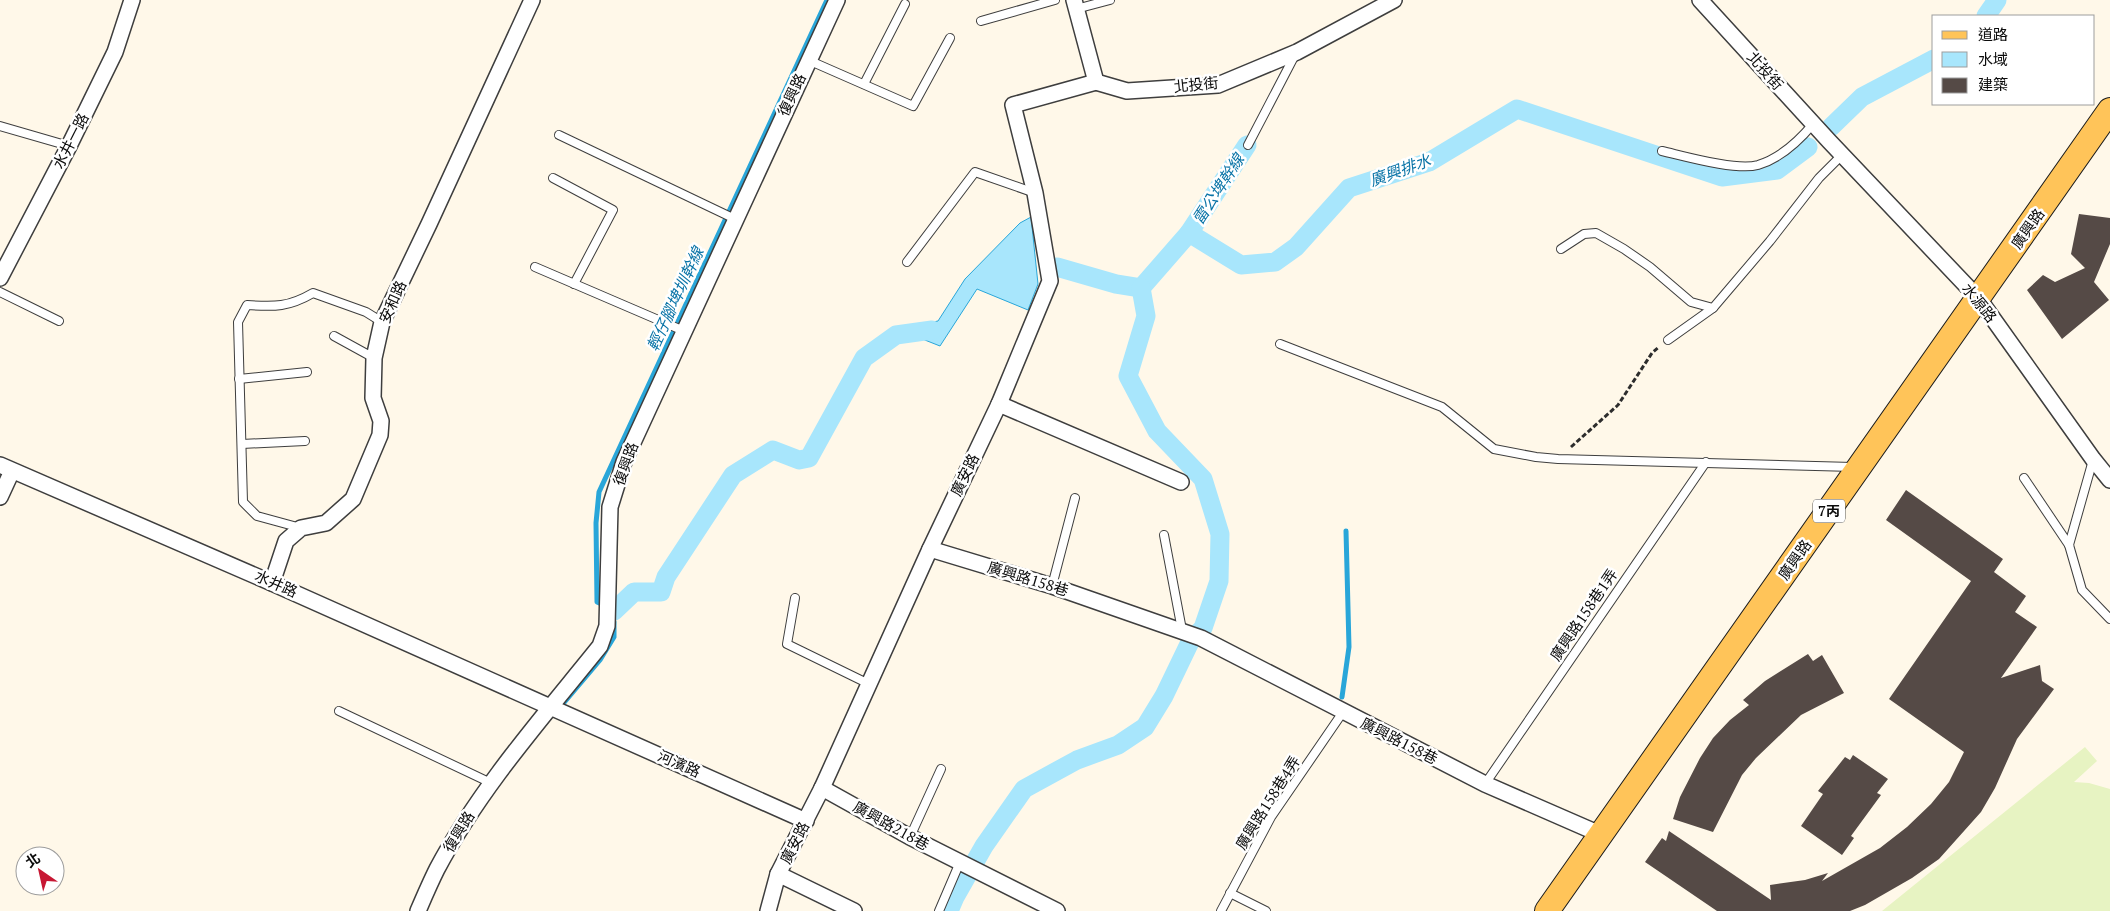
<svg xmlns="http://www.w3.org/2000/svg" width="2110" height="911" viewBox="0 0 2110 911" font-family="'PT Serif','Noto Sans TC',serif">
	<style>
		.pitch { fill: #e7f3c2 }
		.water { fill: #a8e6fc; stroke: #29a6d9 }
		.lines { fill: none; stroke-linecap: round; stroke-linejoin: round }
		.stream { stroke: #29a6d9; stroke-width: 5 }
		.canal { stroke: #a8e6fc; stroke-width: 19 }
		.building { fill: #554a46 }
		.service-casing { stroke: #3e3e3e; stroke-width: 10 }
		.minor-casing { stroke: #3e3e3e; stroke-width: 18 }
		.primary-casing { stroke: #1c1c1c; stroke-width: 26 }
		.path { stroke: #2d2d2d; stroke-width: 3; stroke-dasharray: 5 2.5; stroke-linecap: butt }
		.service { stroke: #fff; stroke-width: 8 }
		.minor { stroke: #fff; stroke-width: 15 }
		.primary { stroke: #ffc459; stroke-width: 24 }
		.labels { text-anchor: middle; stroke-width: 5; stroke-linejoin: round; paint-order: stroke }
		.shield { fill: #fff; stroke: #545454; stroke-width: 1 }
		.shield-label { font-size: 14px; font-weight: bold; fill: #0b0b0b }
		.street-label { font-size: 15px; fill: #0b0b0b; stroke: #fff }
		.water-label { font-size: 16px; font-style: italic; fill: #0a74a7; stroke: #fff }
	</style>
	<rect width="100%" height="100%" fill="#fff8e9"/>
	<path class="pitch" d="M 2085,747 L 2097,761 L 2074,782 L 2089,783 L 2110,789 L 2110,911 L 1882,911 Z"/>
	<path class="water" d="M 1031,217 L 1038,284 L 1028,310 L 977,289 L 940,346 L 897,329 L 938,321 L 965,279 L 1020,223 Z"/>
	<g class="lines">
		<g class="stream">
			<path d="M 606,606 L 597,602 L 596,523 L 599,492 L 827,0"/>
			<path d="M 1342,697 L 1349,647 L 1346,531"/>
			<path d="M 562,705 L 600,660 L 614,637 L 614,622"/>
		</g>
		<g class="canal">
			<path d="M 1986,16 L 1997,0"/>
			<path d="M 1831,127 L 1862,97 L 1934,59"/>
			<path d="M 1189,233 L 1247,145"/>
			<path d="M 1057,267 L 1116,284 L 1141,288"/>
			<path d="M 1141,288 L 1189,233 L 1241,265 L 1275,262 L 1296,247 L 1349,188 L 1429,162 L 1517,109 L 1722,177 L 1777,170 L 1808,147"/>
			<path d="M 614,611 L 634,592 L 661,592 L 666,577 L 733,475 L 773,450 L 799,460 L 809,458 L 864,358 L 896,335 L 932,330"/>
			<path d="M 949,911 L 955,897 L 984,846 L 1024,789 L 1077,760 L 1118,745 L 1145,727 L 1164,696 L 1190,642 L 1203,628 L 1219,581 L 1220,534 L 1203,479 L 1157,431 L 1128,376 L 1146,316 L 1141,288"/>
		</g>
	</g>
	<g class="building">
		<path d="M 2079,214 L 2110,218 L 2110,244 L 2094,282 L 2109,300 L 2062,339 L 2027,290 L 2043,275 L 2055,282 L 2085,268 L 2071,254 Z"/>
		<path d="M 1906,490 L 2003,559 L 1994,572 L 2026,596 L 2015,612 L 2037,627 L 2001,678 L 2040,665 L 2042,681 L 2054,689 L 2017,739 L 1995,788 L 1981,812 L 1939,859 L 1912,878 L 1865,905 L 1850,911 L 1717,911 L 1645,862 L 1662,838 L 1666,841 L 1669,831 L 1771,900 L 1770,885 L 1805,880 L 1828,873 L 1822,881 L 1880,848 L 1907,827 L 1931,804 L 1949,782 L 1964,752 L 1889,699 L 1971,581 L 1886,520 Z"/>
		<path d="M 1808,654 L 1813,661 L 1822,655 L 1844,693 L 1801,715 L 1756,758 L 1742,775 L 1713,832 L 1673,819 L 1680,797 L 1700,758 L 1713,738 L 1730,720 L 1749,705 L 1743,700 L 1765,681 Z"/>
		<path d="M 1853,755 L 1888,779 L 1877,793 L 1881,795 L 1851,836 L 1854,838 L 1842,855 L 1801,826 L 1823,794 L 1818,791 L 1845,757 L 1850,760 Z"/>
	</g>
	<g class="lines">
		<g class="service-casing">
			<g id="service">
				<path d="M 1076,9 L 1110,0"/>
				<path d="M 981,21 L 1055,0"/>
				<path d="M 808,60 L 913,106 L 950,38"/>
				<path d="M 864,84 L 905,4"/>
				<path d="M 0,126 L 69,146"/>
				<path d="M 559,135 L 735,219"/>
				<path d="M 1248,145 L 1296,53"/>
				<path d="M 1662,151 C 1684,156 1736,171 1758,165 C 1781,158 1798,142 1813,124"/>
				<path d="M 553,178 L 613,210 L 574,284"/>
				<path d="M 1561,249 L 1584,234 L 1596,233 L 1624,249 L 1650,267 L 1691,302 L 1713,308 L 1770,241 L 1819,178 L 1842,155"/>
				<path d="M 907,262 L 975,172 L 1035,193"/>
				<path d="M 535,267 L 684,331"/>
				<path d="M 0,292 L 59,321"/>
				<path d="M 334,336 L 374,358"/>
				<path d="M 1668,340 L 1713,308"/>
				<path d="M 1280,344 L 1442,407 L 1494,449 L 1536,457 L 1558,459 L 1853,467"/>
				<path d="M 239,379 L 307,372"/>
				<path d="M 242,444 L 305,441"/>
				<path d="M 2093,460 L 2069,545 L 2082,590 L 2110,619"/>
				<path d="M 2024,478 L 2069,545"/>
				<path d="M 301,528 L 257,516 L 243,502 L 238,322 L 247,305 C 275,307 289,307 313,293 L 366,312 L 382,322"/>
				<path d="M 1164,535 L 1182,630"/>
				<path d="M 1052,586 L 1075,498"/>
				<path d="M 795,598 L 787,644 L 869,684"/>
				<path d="M 339,711 L 491,783"/>
				<path d="M 1485,784 L 1706,462"/>
				<path d="M 910,837 L 941,769"/>
				<path d="M 1230,893 L 1266,911"/>
				<path d="M 939,911 L 960,862"/>
				<path d="M 1221,911 L 1271,817 L 1343,712"/>
			</g>
		</g>
		<g class="minor-casing">
			<g id="minor">
				<path d="M 1074,0 L 1096,82 L 1127,91 L 1218,85 L 1297,52 L 1394,0"/>
				<path d="M 1700,0 L 1829,141 L 1979,299 L 2093,459 L 2110,480"/>
				<path d="M 0,278 L 69,146 L 115,52 L 132,0"/>
				<path d="M 999,404 L 1181,482"/>
				<path d="M 0,465 L 272,583 L 806,821"/>
				<path d="M 0,497 L 12,471"/>
				<path d="M 930,549 L 1052,586 L 1201,638 L 1485,784 L 1602,835"/>
				<path d="M 272,583 L 286,541 L 301,528 L 326,523 L 353,499 L 380,435 L 381,421 L 373,398 L 374,358 L 382,322 L 429,224 L 532,0"/>
				<path d="M 822,788 L 910,837 L 1057,911"/>
				<path d="M 778,874 L 854,911"/>
				<path d="M 418,911 C 424,897 430,883 437,869 C 480,788 543,717 600,646 L 607,626 L 610,507 L 624,462 L 837,0"/>
				<path d="M 768,911 L 778,874 L 822,788 L 930,549 L 999,404 L 1050,281 L 1035,193 L 1013,105 L 1096,82"/>
			</g>
		</g>
		<g class="primary-casing">
			<path id="primary" d="M 1547,911 L 2110,110"/>
		</g>
		<path class="path" d="M 1571,447 L 1618,405 L 1652,353 L 1659,347"/>
		<use href="#service" class="service"/>
		<use href="#minor" class="minor"/>
		<use href="#primary" class="primary"/>
	</g>
	<g class="labels">
		<rect class="shield" x="1813" y="499.5" width="32" height="23" rx="4"/>
		<g class="shield-label">
			<text x="1829" y="516">7丙</text>
		</g>
		<g class="street-label">
			<text transform="translate(1765 71) rotate(48)" y="5">北投街</text>
			<text transform="translate(1196 85) rotate(-6)" y="5">北投街</text>
			<text transform="translate(792 95) rotate(-65)" y="5">復興路</text>
			<text transform="translate(71 141) rotate(-63)" y="5">水井一路</text>
			<text transform="translate(2028 229) rotate(-55)" y="5">廣興路</text>
			<text transform="translate(393 302) rotate(-66)" y="5">安和路</text>
			<text transform="translate(1979 303) rotate(51)" y="5">水源路</text>
			<text transform="translate(626 464) rotate(-70)" y="5">復興路</text>
			<text transform="translate(965 475) rotate(-64)" y="5">廣安路</text>
			<text transform="translate(1795 560) rotate(-55)" y="5">廣興路</text>
			<text transform="translate(1028 579) rotate(17)" y="5">廣興路158巷</text>
			<text transform="translate(276 584) rotate(24)" y="5">水井路</text>
			<text transform="translate(1584 615) rotate(-56)" y="5">廣興路158巷1弄</text>
			<text transform="translate(1399 741) rotate(27)" y="5">廣興路158巷</text>
			<text transform="translate(679 764) rotate(24)" y="5">河濱路</text>
			<text transform="translate(1268 803) rotate(-58)" y="5">廣興路158巷4弄</text>
			<text transform="translate(891 826) rotate(29)" y="5">廣興路218巷</text>
			<text transform="translate(459 832) rotate(-59)" y="5">復興路</text>
			<text transform="translate(795 843) rotate(-63)" y="5">廣安路</text>
		</g>
		<g class="water-label">
			<text transform="translate(1400 170) rotate(-20)" y="6">廣興排水</text>
			<text transform="translate(1218 189) rotate(-57)" y="6">雷公埤幹線</text>
			<text transform="translate(675 299) rotate(-65)" y="6">輕仔腳埤圳幹線</text>
		</g>
	</g>
	<rect x="1932" y="15" width="162" height="90" fill="#ffffff" stroke="#9d9d9d"/>
	<rect x="1942" y="31" width="25" height="8" fill="#ffc459" stroke="#9d9d9d"/>
	<text x="1978" y="40" font-size="15" fill="#0b0b0b">道路</text>
	<rect x="1942" y="52" width="25" height="15" fill="#a8e6fc" stroke="#9d9d9d"/>
	<text x="1978" y="65" font-size="15" fill="#0b0b0b">水域</text>
	<rect x="1942" y="78" width="25" height="15" fill="#554a46" stroke="#9d9d9d"/>
	<text x="1978" y="90" font-size="15" fill="#0b0b0b">建築</text>
	<g transform="translate(40 871) rotate(326)"><circle r="24" fill="#ffffff" stroke="#9d9d9d"/>
	<path d="M0-4L9 19L0 12L-9 19Z" fill="#c71733"/>
	<text y="-8" font-size="14" font-weight="bold" text-anchor="middle" fill="#0b0b0b">北</text>
	</g>
</svg>
